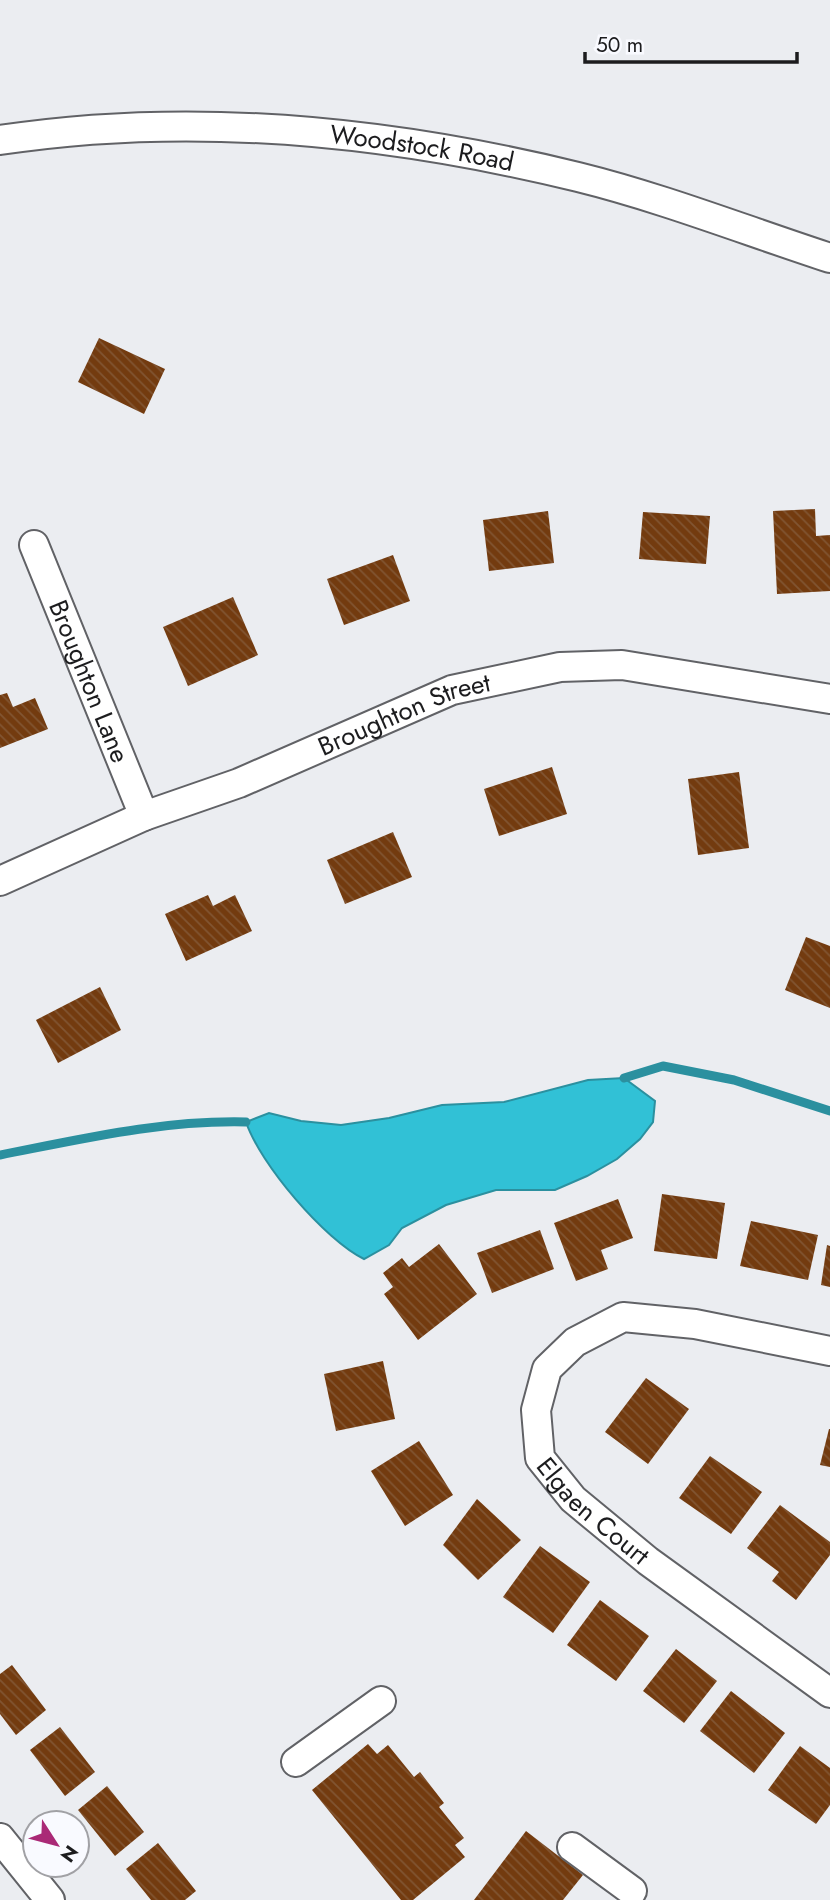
<svg xmlns="http://www.w3.org/2000/svg" width="830" height="1900" viewBox="0 0 830 1900" font-family="Jost,sans-serif">
	<style>
		.water { fill: #31c1d6; stroke: #2b909f; stroke-width: 2 }
		.lines { fill: none; stroke-linecap: round; stroke-linejoin: round }
		.stream { stroke: #2b909f; stroke-width: 9 }
		.building { fill: url(#building-back-hatch) }
		.minor-casing { stroke: #616266; stroke-width: 32 }
		.minor { stroke: #fff; stroke-width: 28 }
		.labels { text-anchor: middle; stroke-width: 7; stroke-linejoin: round; paint-order: stroke }
		.street-label { font-size: 26px; fill: #1c1c1e; stroke: #f9faff }
	</style>
	<defs>
		<pattern id="building-back-hatch" width="6" height="6" patternUnits="userSpaceOnUse" patternTransform="scale(1.75)"><rect width="6" height="6" fill="#733b0f"/><path d="M-1 5l2 2M0 0l6 6M5-1l2 2" fill="none" stroke="#815532"/></pattern>
	</defs>
	<rect width="100%" height="100%" fill="#ebedf1"/>
	<path class="water" d="M 624,1078 L 655,1101 L 653,1122 L 640,1139 L 617,1159 L 587,1176 L 555,1190 L 496,1190 L 446,1205 L 402,1228 L 389,1245 L 364,1259 C 325,1240 260,1164 246,1122 L 269,1113 L 301,1121 L 341,1125 L 389,1118 L 442,1105 L 504,1102 L 588,1080 Z"/>
	<g class="lines">
		<g class="stream">
			<path d="M 624,1078 L 663,1066 L 734,1080 L 830,1111"/>
			<path d="M 0,1155 C 82,1139 162,1120 246,1122"/>
		</g>
	</g>
	<g class="building">
		<path d="M 99,338 L 165,369 L 144,414 L 78,382 Z"/>
		<path d="M 815,509 L 816,536 L 830,535 L 830,591 L 777,594 L 773,511 Z"/>
		<path d="M 548,511 L 554,563 L 489,571 L 483,520 Z"/>
		<path d="M 643,512 L 710,516 L 706,564 L 639,559 Z"/>
		<path d="M 393,555 L 410,601 L 344,625 L 327,579 Z"/>
		<path d="M 233,597 L 258,655 L 188,686 L 163,627 Z"/>
		<path d="M 7,693 L 13,707 L 35,698 L 48,729 L 0,748 L 0,695 Z"/>
		<path d="M 552,767 L 567,814 L 499,836 L 484,789 Z"/>
		<path d="M 739,772 L 749,848 L 698,855 L 688,779 Z"/>
		<path d="M 393,832 L 412,877 L 345,904 L 327,860 Z"/>
		<path d="M 208,895 L 213,906 L 235,895 L 252,931 L 186,961 L 165,914 Z"/>
		<path d="M 806,937 L 830,946 L 830,1008 L 785,990 Z"/>
		<path d="M 100,987 L 121,1030 L 58,1063 L 36,1020 Z"/>
		<path d="M 662,1194 L 725,1203 L 717,1259 L 654,1251 Z"/>
		<path d="M 618,1199 L 633,1238 L 601,1250 L 608,1269 L 576,1281 L 554,1223 Z"/>
		<path d="M 751,1221 L 818,1235 L 808,1280 L 740,1266 Z"/>
		<path d="M 540,1230 L 554,1269 L 492,1293 L 477,1253 Z"/>
		<path d="M 439,1244 L 477,1294 L 418,1340 L 384,1294 L 393,1287 L 383,1273 L 402,1258 L 409,1267 Z"/>
		<path d="M 827,1245 L 830,1246 L 830,1287 L 821,1285 Z"/>
		<path d="M 383,1361 L 395,1419 L 336,1431 L 324,1374 Z"/>
		<path d="M 646,1378 L 689,1409 L 648,1464 L 605,1432 Z"/>
		<path d="M 829,1429 L 830,1429 L 830,1467 L 820,1465 Z"/>
		<path d="M 419,1441 L 453,1495 L 405,1526 L 371,1471 Z"/>
		<path d="M 710,1456 L 762,1492 L 731,1534 L 679,1498 Z"/>
		<path d="M 477,1499 L 521,1540 L 478,1580 L 443,1545 Z"/>
		<path d="M 780,1505 L 830,1542 L 830,1555 L 796,1600 L 772,1581 L 779,1572 L 747,1548 Z"/>
		<path d="M 540,1546 L 590,1582 L 553,1633 L 503,1597 Z"/>
		<path d="M 600,1600 L 649,1636 L 616,1681 L 567,1645 Z"/>
		<path d="M 676,1649 L 717,1681 L 684,1723 L 643,1691 Z"/>
		<path d="M 12,1665 L 46,1710 L 16,1735 L 0,1714 L 0,1674 Z"/>
		<path d="M 731,1691 L 785,1733 L 754,1773 L 700,1731 Z"/>
		<path d="M 60,1727 L 95,1772 L 65,1796 L 30,1750 Z"/>
		<path d="M 368,1744 L 377,1754 L 388,1745 L 414,1777 L 420,1772 L 444,1803 L 439,1807 L 464,1838 L 455,1845 L 465,1857 L 413,1900 L 401,1900 L 312,1790 Z"/>
		<path d="M 800,1746 L 830,1768 L 830,1805 L 816,1824 L 768,1790 Z"/>
		<path d="M 107,1786 L 144,1832 L 115,1856 L 78,1810 Z"/>
		<path d="M 526,1831 L 583,1875 L 563,1900 L 474,1900 Z"/>
		<path d="M 158,1843 L 196,1891 L 185,1900 L 151,1900 L 126,1869 Z"/>
	</g>
	<g class="lines">
		<g class="minor-casing">
			<g id="minor">
				<path id="s1" d="M 0,140 C 192,111 390,131 578,177 C 663,198 747,231 830,258"/>
				<path id="s2" d="M 34,545 L 144,816"/>
				<path id="s3" d="M 0,881 L 144,816 L 239,783 L 452,690 L 560,667 L 622,665 L 830,699"/>
				<path id="s4" d="M 830,1351 L 695,1324 L 623,1317 L 575,1342 L 547,1369 L 536,1410 L 540,1458 L 573,1499 L 648,1561 L 830,1693"/>
				<path d="M 296,1762 L 381,1701"/>
				<path d="M 0,1838 L 50,1900"/>
				<path d="M 572,1847 L 632,1891"/>
			</g>
		</g>
		<use href="#minor" class="minor"/>
	</g>
	<g class="labels">
		<g class="street-label">
			<text dy="9" stroke="none"><textPath href="#s1" startOffset="424">Woodstock Road</textPath></text>
			<text dy="9" stroke="none"><textPath href="#s2" startOffset="147">Broughton Lane</textPath></text>
			<text dy="9" stroke="none"><textPath href="#s3" startOffset="438">Broughton Street</textPath></text>
			<text dy="9" stroke="none"><textPath href="#s4" startOffset="469">Elgaen Court</textPath></text>
		</g>
	</g>
	<g transform="translate(56 1844) rotate(126)"><circle r="33" fill="#f9faff" stroke="#a1a1a5" stroke-width="2"/>
	<path d="M0-5L12 26L0 18L-12 26Z" fill="#aa2976"/>
	<text y="-10" font-size="19" font-weight="bold" text-anchor="middle" fill="#1c1c1e">N</text>
	</g>
	<path d="M585 52v10h212v-10" fill="none" stroke="#1c1c1e" stroke-width="3.5"/>
	<text x="596" y="52" font-size="21" fill="#1c1c1e" stroke="#f9faff" stroke-width="5" paint-order="stroke">50 m</text>
</svg>
